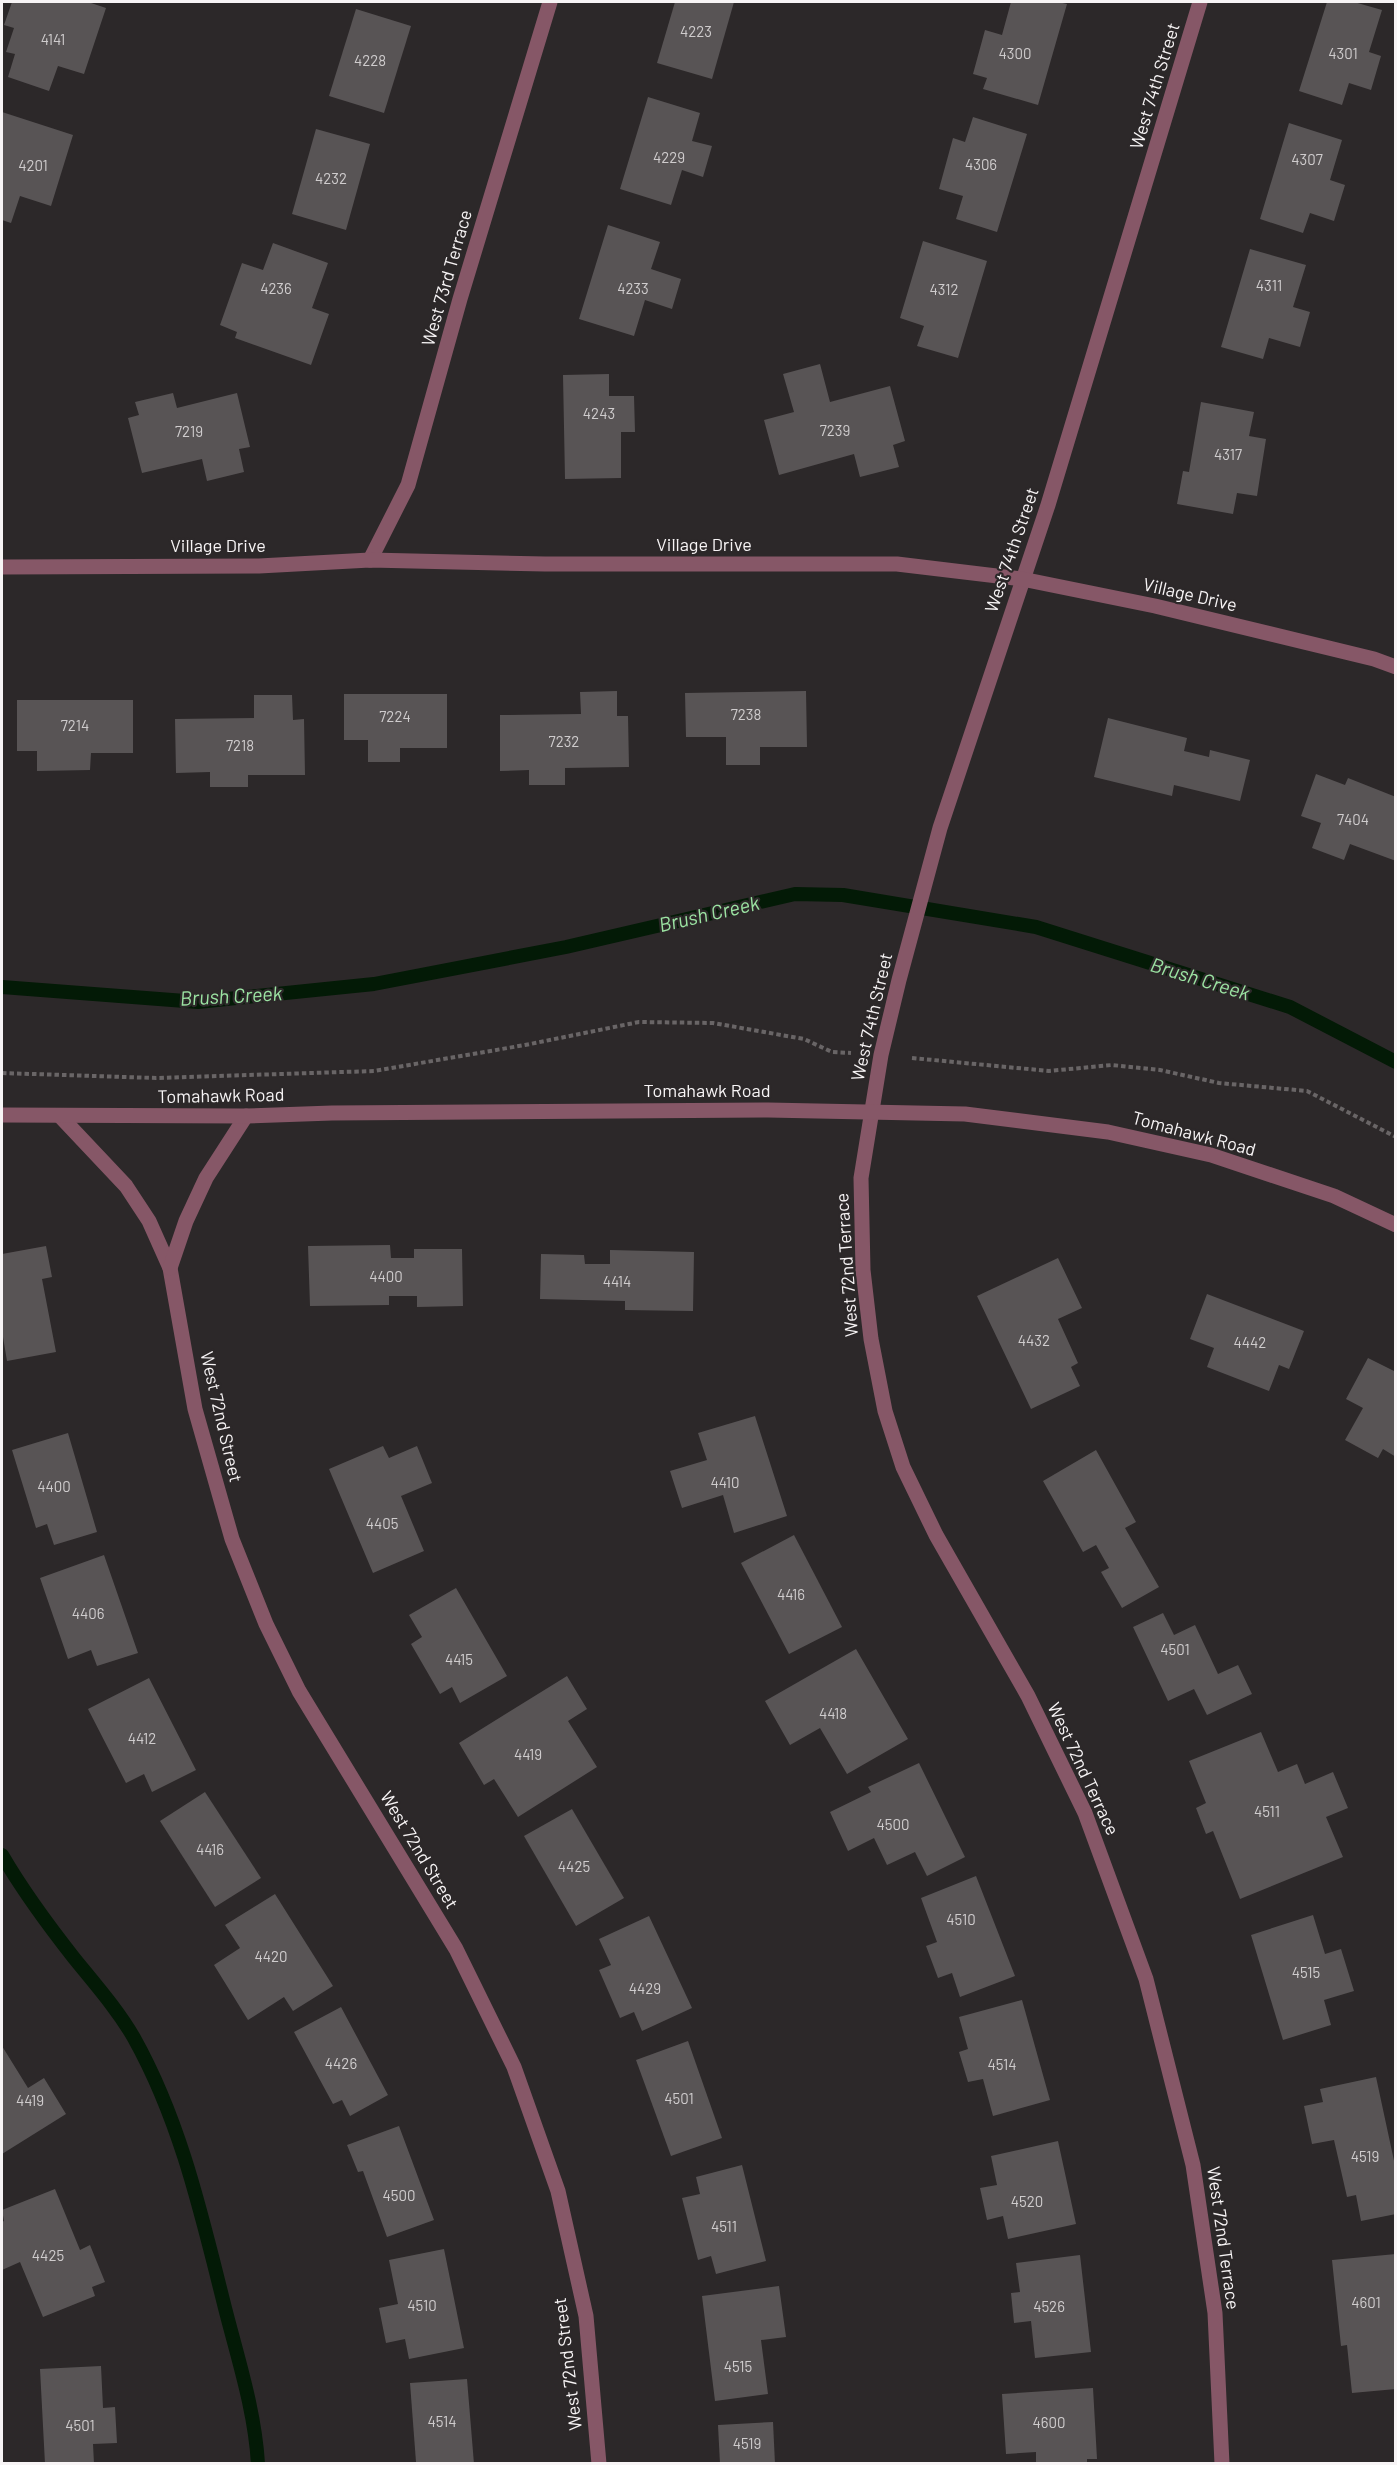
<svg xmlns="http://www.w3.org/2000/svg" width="1397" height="2465" viewBox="0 0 1397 2465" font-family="Barlow,sans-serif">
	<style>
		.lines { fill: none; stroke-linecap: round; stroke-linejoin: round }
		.stream { stroke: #031a06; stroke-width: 14 }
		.building { fill: #585455 }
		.path { stroke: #696566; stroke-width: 4; stroke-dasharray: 4.5 3; stroke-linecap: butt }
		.minor { stroke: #865767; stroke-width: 15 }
		.tertiary { stroke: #865767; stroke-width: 15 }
		.labels { text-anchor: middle; stroke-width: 4.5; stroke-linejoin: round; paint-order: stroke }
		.number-label { font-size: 15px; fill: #cfcccd }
		.street-label { font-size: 18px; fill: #f7f4f5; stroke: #2c2829 }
		.water-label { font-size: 20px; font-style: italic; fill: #9ce4a3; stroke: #2c2829 }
	</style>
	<rect width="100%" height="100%" fill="#2c2829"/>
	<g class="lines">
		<g class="stream">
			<path d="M 2,987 L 198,1002 L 374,984 L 566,947 L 795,894 L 843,895 L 1036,927 L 1290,1007 L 1396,1062"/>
			<path d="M 2,1855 C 23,1891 48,1925 74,1958 C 95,1984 118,2010 134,2038 C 181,2122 202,2217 225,2308 C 238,2359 255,2411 258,2464"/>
		</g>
	</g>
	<g class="building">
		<path d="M 12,2 L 88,2 L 106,8 L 84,74 L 58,66 L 49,91 L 8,77 L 15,54 L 6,52 L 14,28 L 4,25 Z"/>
		<path d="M 675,2 L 734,2 L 712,79 L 657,63 Z"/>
		<path d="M 1011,2 L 1058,2 L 1067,4 L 1038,105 L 983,89 L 987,78 L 973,74 L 985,30 L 1002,35 Z"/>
		<path d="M 1327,2 L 1354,2 L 1382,10 L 1369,52 L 1381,56 L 1371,90 L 1349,83 L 1342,105 L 1299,91 Z"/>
		<path d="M 356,9 L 411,26 L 384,113 L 329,96 Z"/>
		<path d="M 648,97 L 700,113 L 692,141 L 712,146 L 703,177 L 682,170 L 671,205 L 620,189 Z"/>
		<path d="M 2,112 L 73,135 L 51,206 L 20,196 L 11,223 L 2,220 Z"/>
		<path d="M 973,117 L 1027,134 L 997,232 L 956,219 L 963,196 L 939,189 L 953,138 L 965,142 Z"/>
		<path d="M 1289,123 L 1342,140 L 1330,180 L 1345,185 L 1334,221 L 1310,213 L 1303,233 L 1260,219 Z"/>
		<path d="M 316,129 L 370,144 L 346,230 L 292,214 Z"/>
		<path d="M 608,225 L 660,242 L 651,269 L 681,279 L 672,309 L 645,300 L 634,336 L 579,319 Z"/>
		<path d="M 923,241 L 987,261 L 958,358 L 917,346 L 924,326 L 900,318 Z"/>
		<path d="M 273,243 L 328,263 L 312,308 L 329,314 L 311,365 L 235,338 L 237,332 L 220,325 L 242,263 L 263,270 Z"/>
		<path d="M 1250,249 L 1306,265 L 1293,307 L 1310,312 L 1300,347 L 1269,338 L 1263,359 L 1221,347 Z"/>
		<path d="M 820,364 L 830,402 L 890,386 L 905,441 L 893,445 L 899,467 L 860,477 L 854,454 L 779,475 L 764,420 L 794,412 L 783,374 Z"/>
		<path d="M 609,374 L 609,396 L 634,396 L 635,432 L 621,432 L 621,478 L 565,479 L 563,375 Z"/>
		<path d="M 173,393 L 177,408 L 237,393 L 250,447 L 239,449 L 244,472 L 207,481 L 202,459 L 142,473 L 128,418 L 139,415 L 135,402 Z"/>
		<path d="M 1201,402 L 1254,412 L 1249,436 L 1266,439 L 1257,496 L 1237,493 L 1233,514 L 1177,504 L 1183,471 L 1189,472 Z"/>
		<path d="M 617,691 L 617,716 L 628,716 L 629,767 L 565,768 L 565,785 L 529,785 L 529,770 L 500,771 L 500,715 L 581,714 L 580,692 Z"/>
		<path d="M 806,691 L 807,747 L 760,747 L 760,765 L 726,765 L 726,737 L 686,737 L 685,693 Z"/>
		<path d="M 344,694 L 447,694 L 447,748 L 400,748 L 400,762 L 368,762 L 368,740 L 344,740 Z"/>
		<path d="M 254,695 L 292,695 L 293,720 L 304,719 L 305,775 L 248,775 L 248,787 L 210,787 L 210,772 L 176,773 L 175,719 L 254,718 Z"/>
		<path d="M 17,700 L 133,700 L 133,753 L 91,753 L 90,770 L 37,771 L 37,751 L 17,751 Z"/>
		<path d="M 1108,718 L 1187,738 L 1184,751 L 1209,757 L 1210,750 L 1250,760 L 1240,801 L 1174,785 L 1172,796 L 1094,777 Z"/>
		<path d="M 1316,774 L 1345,785 L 1348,778 L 1396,797 L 1396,861 L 1350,844 L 1344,860 L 1312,848 L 1321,823 L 1301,816 Z"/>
		<path d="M 390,1245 L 391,1258 L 414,1258 L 414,1249 L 462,1249 L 463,1306 L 417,1307 L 417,1296 L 389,1296 L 389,1305 L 310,1306 L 308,1246 Z"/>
		<path d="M 46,1246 L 52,1277 L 42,1279 L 56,1352 L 7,1361 L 3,1337 L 2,1337 L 2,1254 Z"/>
		<path d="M 610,1250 L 694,1252 L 693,1311 L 625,1310 L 625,1301 L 540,1299 L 541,1254 L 584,1255 L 585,1264 L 610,1264 Z"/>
		<path d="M 1058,1258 L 1082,1308 L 1058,1319 L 1078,1363 L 1071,1367 L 1080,1386 L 1031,1409 L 977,1296 Z"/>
		<path d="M 1207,1294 L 1304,1331 L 1289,1369 L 1279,1365 L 1269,1391 L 1207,1367 L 1214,1348 L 1190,1339 Z"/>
		<path d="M 1368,1358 L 1396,1372 L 1396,1457 L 1383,1449 L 1378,1458 L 1345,1440 L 1363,1408 L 1346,1399 Z"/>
		<path d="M 755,1416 L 787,1516 L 734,1533 L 723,1495 L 682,1508 L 670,1471 L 707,1460 L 698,1433 Z"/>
		<path d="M 68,1433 L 97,1532 L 54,1545 L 47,1524 L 36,1528 L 12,1450 Z"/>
		<path d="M 383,1446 L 389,1458 L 417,1446 L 432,1483 L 401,1496 L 424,1551 L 373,1573 L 329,1469 Z"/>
		<path d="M 1096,1450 L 1136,1522 L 1125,1528 L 1159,1587 L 1122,1608 L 1101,1572 L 1109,1568 L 1096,1545 L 1083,1552 L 1043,1481 Z"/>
		<path d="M 794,1535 L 842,1627 L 789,1654 L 741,1563 Z"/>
		<path d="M 104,1555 L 138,1653 L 97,1666 L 91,1650 L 68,1659 L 40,1578 Z"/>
		<path d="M 456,1588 L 507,1676 L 460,1703 L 452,1687 L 440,1694 L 411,1644 L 422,1637 L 409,1615 Z"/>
		<path d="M 1163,1613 L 1174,1635 L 1195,1625 L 1218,1674 L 1238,1665 L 1252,1694 L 1207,1715 L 1194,1689 L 1168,1701 L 1133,1627 Z"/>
		<path d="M 856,1649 L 908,1739 L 847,1774 L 820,1728 L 790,1745 L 765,1701 Z"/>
		<path d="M 567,1676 L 587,1709 L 568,1721 L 597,1767 L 518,1817 L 494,1779 L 484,1785 L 459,1743 Z"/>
		<path d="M 149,1678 L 196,1770 L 152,1792 L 144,1774 L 126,1783 L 88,1709 Z"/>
		<path d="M 1261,1732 L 1278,1772 L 1297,1764 L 1305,1784 L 1333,1772 L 1348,1808 L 1326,1817 L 1343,1857 L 1240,1899 L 1213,1831 L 1206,1834 L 1196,1808 L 1206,1803 L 1189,1761 Z"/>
		<path d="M 919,1763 L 965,1857 L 927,1876 L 915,1852 L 887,1865 L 874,1838 L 848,1851 L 830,1812 L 871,1792 L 868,1787 Z"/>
		<path d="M 205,1792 L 261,1878 L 215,1907 L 160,1821 Z"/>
		<path d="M 572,1809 L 624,1898 L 576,1926 L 524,1836 Z"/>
		<path d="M 976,1876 L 1015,1976 L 960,1997 L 952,1973 L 938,1978 L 926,1946 L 937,1942 L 921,1898 Z"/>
		<path d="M 275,1894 L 333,1986 L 293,2011 L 284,1997 L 248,2020 L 214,1965 L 240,1948 L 225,1925 Z"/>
		<path d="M 1313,1915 L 1325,1954 L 1341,1949 L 1354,1991 L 1324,2000 L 1331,2025 L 1283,2040 L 1251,1935 Z"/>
		<path d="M 649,1916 L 692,2008 L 642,2031 L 634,2012 L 620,2018 L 599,1970 L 611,1965 L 599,1939 Z"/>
		<path d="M 1022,2000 L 1050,2100 L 993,2116 L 983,2079 L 968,2082 L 959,2052 L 968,2049 L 959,2017 Z"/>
		<path d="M 341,2007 L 388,2095 L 350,2116 L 342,2100 L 333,2104 L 294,2032 Z"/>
		<path d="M 688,2041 L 722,2138 L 671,2156 L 636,2060 Z"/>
		<path d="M 2,2046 L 28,2088 L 44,2078 L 66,2114 L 2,2154 Z"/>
		<path d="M 1376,2077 L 1396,2170 L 1396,2214 L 1361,2221 L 1356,2195 L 1347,2197 L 1334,2140 L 1312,2144 L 1304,2106 L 1323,2102 L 1320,2089 Z"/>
		<path d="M 399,2126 L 434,2220 L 387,2237 L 363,2171 L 358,2172 L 347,2145 Z"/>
		<path d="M 1058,2141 L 1076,2224 L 1008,2239 L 1003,2216 L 987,2220 L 980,2188 L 997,2185 L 991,2156 Z"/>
		<path d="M 742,2165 L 766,2261 L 716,2274 L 711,2256 L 698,2260 L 682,2198 L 700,2194 L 696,2177 Z"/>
		<path d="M 55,2189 L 80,2250 L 90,2245 L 105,2282 L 92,2287 L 95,2296 L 43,2317 L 20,2262 L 2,2270 L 2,2222 L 4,2221 L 2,2210 Z"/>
		<path d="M 444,2249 L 464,2348 L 409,2359 L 405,2339 L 386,2343 L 379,2308 L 398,2304 L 389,2260 Z"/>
		<path d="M 1396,2254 L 1396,2389 L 1352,2393 L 1347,2345 L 1341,2346 L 1332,2260 Z"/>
		<path d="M 1080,2255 L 1091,2352 L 1035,2358 L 1031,2321 L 1014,2323 L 1011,2293 L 1020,2292 L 1016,2263 Z"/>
		<path d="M 779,2286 L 786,2337 L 761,2340 L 768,2394 L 715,2401 L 702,2296 Z"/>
		<path d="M 101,2366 L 103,2408 L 115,2407 L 117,2443 L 93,2444 L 94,2464 L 45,2464 L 40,2369 Z"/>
		<path d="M 467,2379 L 474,2464 L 416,2462 L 410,2383 Z"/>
		<path d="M 1093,2388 L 1097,2459 L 1087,2459 L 1087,2464 L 1036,2464 L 1036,2452 L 1006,2454 L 1002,2394 Z"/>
		<path d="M 773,2422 L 775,2464 L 720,2464 L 718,2425 Z"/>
	</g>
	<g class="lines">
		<g class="path">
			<path d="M 912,1058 L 1049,1071 L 1112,1065 L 1160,1070 L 1219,1083 L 1307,1091 L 1396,1137"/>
			<path d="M 2,1073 L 156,1078 L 374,1071 L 525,1045 L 639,1022 L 713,1023 L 804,1039 L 832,1052 L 851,1053"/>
		</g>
		<g class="minor">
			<path d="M 1200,2 L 1048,505 L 940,828 L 899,980 L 881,1055 L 861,1178 L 863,1270 L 871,1339 L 885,1411 L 903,1467 L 936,1535 L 1028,1696 L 1085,1813 L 1146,1979 L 1193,2165 L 1215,2313 L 1222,2464"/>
			<path d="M 370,560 L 408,485 L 460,299 L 550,2"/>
			<path d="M 2,567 L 259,566 L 370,560 L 545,564 L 897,564 L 1022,579 L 1155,606 L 1374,659 L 1396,667"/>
			<path d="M 60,1116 L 126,1186 L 149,1221 L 170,1268 L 195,1409 L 232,1539 L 266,1624 L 299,1691 L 456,1949 L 514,2067 L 558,2191 L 586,2316 L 599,2464"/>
			<path d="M 170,1268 L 186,1221 L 206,1178 L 246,1116"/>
		</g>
		<path class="tertiary" d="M 2,1115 L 246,1116 L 332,1113 L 768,1110 L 965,1114 L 1108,1132 L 1211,1155 L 1334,1196 L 1396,1225"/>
	</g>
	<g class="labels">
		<g class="number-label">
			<text x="696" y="37">4223</text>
			<text x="53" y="45">4141</text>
			<text x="1015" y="59">4300</text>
			<text x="1343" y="59">4301</text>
			<text x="370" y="66">4228</text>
			<text x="669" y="163">4229</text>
			<text x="1307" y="165">4307</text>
			<text x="981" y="170">4306</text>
			<text x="33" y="171">4201</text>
			<text x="331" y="184">4232</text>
			<text x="1269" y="291">4311</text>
			<text x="276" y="294">4236</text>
			<text x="633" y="294">4233</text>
			<text x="944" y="295">4312</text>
			<text x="599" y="419">4243</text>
			<text x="835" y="436">7239</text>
			<text x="189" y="437">7219</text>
			<text x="1228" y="460">4317</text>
			<text x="746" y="720">7238</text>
			<text x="395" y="722">7224</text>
			<text x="75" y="731">7214</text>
			<text x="564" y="747">7232</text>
			<text x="240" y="751">7218</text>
			<text x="1353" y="825">7404</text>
			<text x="386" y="1282">4400</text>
			<text x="617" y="1287">4414</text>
			<text x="1034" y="1346">4432</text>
			<text x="1250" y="1348">4442</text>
			<text x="725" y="1488">4410</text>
			<text x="54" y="1492">4400</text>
			<text x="382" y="1529">4405</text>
			<text x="791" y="1600">4416</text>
			<text x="88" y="1619">4406</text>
			<text x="1175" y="1655">4501</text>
			<text x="459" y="1665">4415</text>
			<text x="833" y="1719">4418</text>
			<text x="142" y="1744">4412</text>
			<text x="528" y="1760">4419</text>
			<text x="1267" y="1817">4511</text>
			<text x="893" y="1830">4500</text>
			<text x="210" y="1855">4416</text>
			<text x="574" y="1872">4425</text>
			<text x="961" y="1925">4510</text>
			<text x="271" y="1962">4420</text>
			<text x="1306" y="1978">4515</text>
			<text x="645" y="1994">4429</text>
			<text x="341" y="2069">4426</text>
			<text x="1002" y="2070">4514</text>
			<text x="679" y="2104">4501</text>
			<text x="30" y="2106">4419</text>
			<text x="1365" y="2162">4519</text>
			<text x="399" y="2201">4500</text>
			<text x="1027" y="2207">4520</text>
			<text x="724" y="2232">4511</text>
			<text x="48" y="2261">4425</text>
			<text x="1366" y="2308">4601</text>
			<text x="422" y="2311">4510</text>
			<text x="1049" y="2312">4526</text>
			<text x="738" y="2372">4515</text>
			<text x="442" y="2427">4514</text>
			<text x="1049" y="2428">4600</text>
			<text x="80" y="2431">4501</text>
			<text x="747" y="2449">4519</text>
		</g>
		<g class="street-label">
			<text transform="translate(1155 86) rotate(-73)" y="6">West 74th Street</text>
			<text transform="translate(447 278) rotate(-74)" y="6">West 73rd Terrace</text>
			<text x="704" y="551">Village Drive</text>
			<text x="218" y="552">Village Drive</text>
			<text transform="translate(1012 550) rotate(-71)" y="6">West 74th Street</text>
			<text transform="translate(1190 595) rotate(13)" y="6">Village Drive</text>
			<text transform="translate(872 1017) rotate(-77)" y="6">West 74th Street</text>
			<text x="707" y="1097">Tomahawk Road</text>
			<text transform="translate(221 1096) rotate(-1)" y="6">Tomahawk Road</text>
			<text transform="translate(1194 1134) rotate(15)" y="6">Tomahawk Road</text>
			<text transform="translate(847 1265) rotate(-94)" y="6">West 72nd Terrace</text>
			<text transform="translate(221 1417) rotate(77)" y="6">West 72nd Street</text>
			<text transform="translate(1083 1769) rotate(65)" y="6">West 72nd Terrace</text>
			<text transform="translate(419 1850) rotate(59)" y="6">West 72nd Street</text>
			<text transform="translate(1223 2238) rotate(82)" y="6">West 72nd Terrace</text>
			<text transform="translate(568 2364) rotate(-97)" y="6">West 72nd Street</text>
		</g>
		<g class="water-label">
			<text transform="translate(709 914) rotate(-13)" y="7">Brush Creek</text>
			<text transform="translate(1200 979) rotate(17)" y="7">Brush Creek</text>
			<text transform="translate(231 996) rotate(-3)" y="7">Brush Creek</text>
		</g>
	</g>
	<rect width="1397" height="2465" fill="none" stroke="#f7f4f5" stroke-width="6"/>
</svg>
